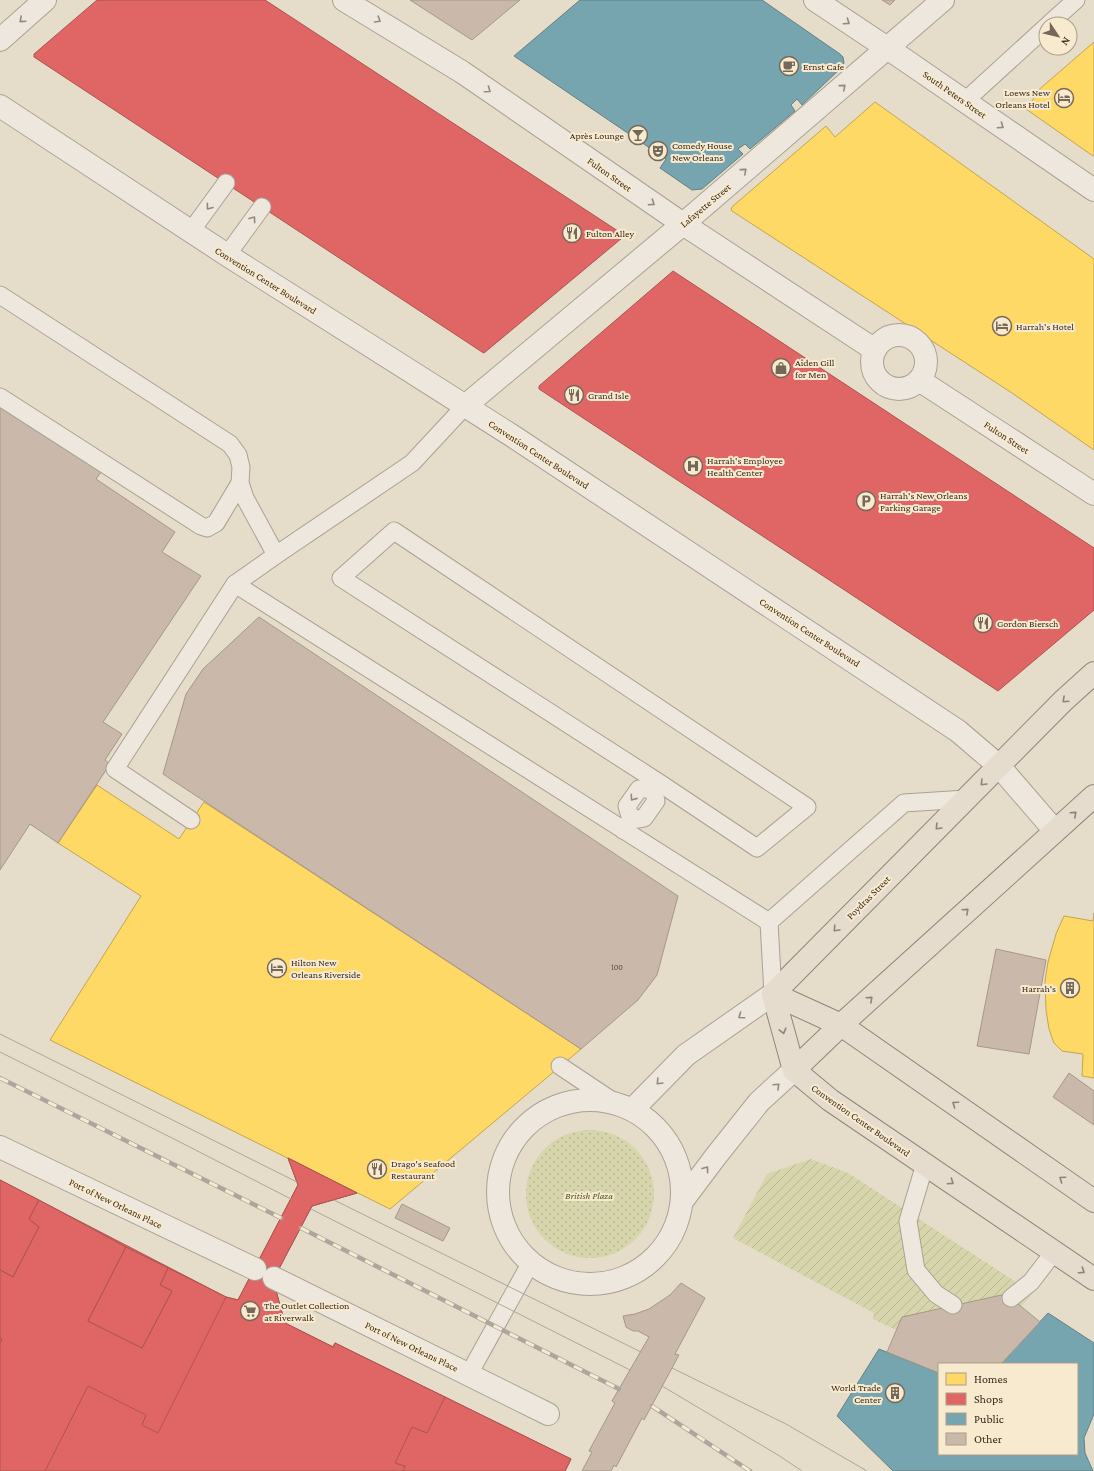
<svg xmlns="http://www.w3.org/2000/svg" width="1094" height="1471" viewBox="0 0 1094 1471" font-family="'Crimson Pro',serif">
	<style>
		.park { fill: url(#park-dots) }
		.garden { fill: url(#garden-furrows) }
		.homes { fill: #ffd966; stroke: #c4a450 }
		.shops { fill: #e06666; stroke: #ae5450 }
		.public { fill: #76a5af; stroke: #648083 }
		.building { fill: #cab9ab; stroke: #a69789 }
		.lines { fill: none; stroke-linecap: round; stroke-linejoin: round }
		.service-casing { stroke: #aaa194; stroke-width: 19 }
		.pedestrian-casing { stroke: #aaa194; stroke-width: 24 }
		.minor-casing { stroke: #aaa194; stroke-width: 24 }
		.tertiary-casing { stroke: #aaa194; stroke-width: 24 }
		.primary-casing { stroke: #90867a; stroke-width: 24 }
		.service { stroke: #ede7dd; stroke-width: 17 }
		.pedestrian { stroke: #ede7dd; stroke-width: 22 }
		.minor { stroke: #ede7dd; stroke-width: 22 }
		.tertiary { stroke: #ede7dd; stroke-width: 22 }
		.primary { stroke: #e5dccd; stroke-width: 22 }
		.tram { stroke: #aca69d; stroke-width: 1 }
		.rail-casing { stroke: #aca69d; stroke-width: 4.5 }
		.rail { stroke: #f8eacf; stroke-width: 3; stroke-dasharray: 9; stroke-linecap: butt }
		.oneway { stroke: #94887c }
		.oneway2 { stroke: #908274 }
		.labels { text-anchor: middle; stroke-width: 4; stroke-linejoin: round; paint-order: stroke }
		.number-label { font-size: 8px; fill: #5e4d3f }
		.poi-label { font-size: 10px; fill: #3a291b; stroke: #f8eacf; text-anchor: start }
		.street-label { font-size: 10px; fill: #3a291b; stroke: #f8eacf }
		.park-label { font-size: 10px; font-style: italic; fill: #4c5820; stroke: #f8eacf }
	</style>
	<defs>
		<pattern id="park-dots" width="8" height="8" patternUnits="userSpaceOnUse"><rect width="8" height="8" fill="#d7d5ab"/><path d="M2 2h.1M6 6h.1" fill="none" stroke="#b9b793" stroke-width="1.8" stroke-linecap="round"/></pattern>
		<pattern id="garden-furrows" width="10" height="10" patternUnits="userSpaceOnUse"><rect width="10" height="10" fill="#d7d5ab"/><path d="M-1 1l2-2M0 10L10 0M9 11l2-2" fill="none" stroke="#b9b793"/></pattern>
	</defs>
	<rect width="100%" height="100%" fill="#e5dcca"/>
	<circle class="park" cx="590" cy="1194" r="64"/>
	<path class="garden" d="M 811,1159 L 848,1173 L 1033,1293 L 970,1364 L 967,1364 L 873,1319 L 874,1313 L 733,1238 L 767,1174 Z"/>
	<g class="homes">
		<path d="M 1094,42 L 1094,154 L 1093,156 L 1026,109 L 1037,94 L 1035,93 Z"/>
		<path d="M 875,102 L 1094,259 L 1094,450 L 1012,393 L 732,211 L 731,209 L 733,206 L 826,126 L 835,137 Z"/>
		<path d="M 97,785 L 179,839 L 204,802 L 581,1049 L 390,1209 L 50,1040 L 141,896 L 58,843 Z"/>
		<path d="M 1094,913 L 1094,1078 L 1082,1076 L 1083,1054 L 1062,1051 L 1054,1043 L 1049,1029 L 1046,1010 L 1045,981 L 1048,962 L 1056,934 L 1064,916 L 1093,921 Z"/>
	</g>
	<g class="shops">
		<path d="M 97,0 L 265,0 L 621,233 L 622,238 L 484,353 L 482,352 L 34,57 L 34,54 Z"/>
		<path d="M 673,271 L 1094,548 L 1094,610 L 998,691 L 539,389 L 539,386 Z"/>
		<path d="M 288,1158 L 357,1193 L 312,1206 L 273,1280 L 285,1323 L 333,1347 L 335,1343 L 445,1397 L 427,1433 L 412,1427 L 395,1463 L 405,1466 L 403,1471 L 45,1471 L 88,1386 L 146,1415 L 142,1425 L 158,1433 L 226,1297 L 238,1300 L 298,1185 Z"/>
		<path d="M 288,1158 L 357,1193 L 312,1206 L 273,1280 L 285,1323 L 333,1347 L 335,1343 L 571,1459 L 565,1471 L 0,1471 L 0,1180 L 226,1297 L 238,1300 L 298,1185 Z"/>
		<path d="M 0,1180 L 39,1200 L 29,1219 L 39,1227 L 13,1277 L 0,1270 Z"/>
		<path d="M 39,1200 L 126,1247 L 88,1321 L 142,1348 L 172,1291 L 160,1285 L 168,1268 L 226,1297 L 158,1433 L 142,1425 L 146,1415 L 88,1386 L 45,1471 L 0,1471 L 0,1344 L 2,1339 L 0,1338 L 0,1270 L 13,1277 L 39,1227 L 29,1219 Z"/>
		<path d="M 126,1247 L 168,1268 L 160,1285 L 172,1291 L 142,1348 L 88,1321 Z"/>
		<path d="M 445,1397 L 571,1459 L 565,1471 L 403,1471 L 405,1466 L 395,1463 L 412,1427 L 427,1433 Z"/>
	</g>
	<g class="public">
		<path d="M 580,0 L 762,0 L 840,54 L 843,57 L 844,63 L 840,69 L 802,105 L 797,99 L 791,105 L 795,111 L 750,149 L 745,144 L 738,149 L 743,154 L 702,189 L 692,190 L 660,168 L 666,159 L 514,56 Z"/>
		<path d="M 1048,1313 L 1094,1343 L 1094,1414 L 1084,1438 L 1085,1453 L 1093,1471 L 893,1471 L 837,1416 L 879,1349 L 939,1373 L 939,1454 L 1077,1454 L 1077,1364 L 1001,1364 Z"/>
	</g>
	<g class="building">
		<path d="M 410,0 L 520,0 L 472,40 Z"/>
		<path d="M 882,0 L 895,0 L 890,5 Z"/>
		<path d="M 0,402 L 104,468 L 96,479 L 175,532 L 162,552 L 201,576 L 103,722 L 122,734 L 105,760 L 110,764 L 58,843 L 30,824 L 0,870 Z"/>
		<path d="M 259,617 L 678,896 L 657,975 L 638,1000 L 581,1049 L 163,774 L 186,694 L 203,669 Z"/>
		<path d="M 996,949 L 1046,960 L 1029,1054 L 977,1046 Z"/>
		<path d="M 1069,1073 L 1094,1091 L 1094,1125 L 1053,1097 Z"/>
		<path d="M 402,1204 L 450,1228 L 443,1241 L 395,1218 Z"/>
		<path d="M 681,1283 L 705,1298 L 675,1354 L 679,1355 L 644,1420 L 642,1418 L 616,1467 L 614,1465 L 611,1471 L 582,1471 L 592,1452 L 589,1451 L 615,1403 L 612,1401 L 649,1337 L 638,1331 L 633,1331 L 626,1327 L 623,1316 L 635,1314 L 649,1309 L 670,1295 Z"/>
		<path d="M 1006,1294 L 1040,1322 L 1001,1364 L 939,1364 L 939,1373 L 887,1352 L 902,1317 Z"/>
	</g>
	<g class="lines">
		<g class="service-casing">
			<g id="service">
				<path d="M 1049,24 L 1076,0"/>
				<path d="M 965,101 L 1046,27"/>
				<path d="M 191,231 L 226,183"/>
				<path d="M 227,255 L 262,207"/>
				<path d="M 0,295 L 230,444 L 238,455 L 241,467 L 240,483 L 245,498 L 276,555"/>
				<path d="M 0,397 L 201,526 L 207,528 L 216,523 L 240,483"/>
				<path d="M 394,531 L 807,807 L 757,848 L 658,782 L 341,578 Z"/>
				<path d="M 235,584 L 769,922"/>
				<path d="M 191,820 L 115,769 L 235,584 L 276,555 L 412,463 L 465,406"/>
				<path d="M 631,820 L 627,806 L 639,789 L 653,789"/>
				<path d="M 623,830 L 631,820 L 644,818 L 656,801 L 653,789"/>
				<path d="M 769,922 L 904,803 L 966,799"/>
				<path d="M 769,922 L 773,994"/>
				<path d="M 560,1066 L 614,1102"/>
				<path d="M 925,1164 L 908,1221 L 916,1270 L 936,1294 L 953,1305"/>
				<path d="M 1011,1298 L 1031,1282 L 1054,1252"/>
				<path d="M 469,1374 L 530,1264"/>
			</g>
		</g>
		<g class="pedestrian-casing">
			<g id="pedestrian">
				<circle cx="899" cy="362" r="27"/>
				<path d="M 919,380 L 1094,494"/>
				<path d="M 465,406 L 683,224 L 875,350"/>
			</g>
		</g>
		<g class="minor-casing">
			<g id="minor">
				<path d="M 344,0 L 462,72 L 683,224 L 943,0"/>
				<path d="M 815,0 L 902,58 L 1094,190"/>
				<path d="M 0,40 L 45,0"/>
				<circle cx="590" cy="1192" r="92"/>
				<path d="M 633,1109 L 686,1055 L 773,994"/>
				<path d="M 0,1147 L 255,1269"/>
				<path d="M 683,1200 L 716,1156 L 759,1102 L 794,1070"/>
				<path d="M 274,1278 L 548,1414"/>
			</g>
		</g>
		<g class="tertiary-casing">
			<path id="tertiary" d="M 0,106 L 227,255 L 511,435 L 958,731 L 999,766 L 1055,831"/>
		</g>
		<g class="primary-casing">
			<g id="primary">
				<path d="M 773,994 L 1063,701 L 1094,673"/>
				<path d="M 773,994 L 794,1070 L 830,1100 L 1094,1279"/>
				<path d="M 773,994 L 841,1025 L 1094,1201"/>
				<path d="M 794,1070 L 841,1025 L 1094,796"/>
			</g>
		</g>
		<use href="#service" class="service"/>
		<use href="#pedestrian" class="pedestrian"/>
		<use href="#minor" class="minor"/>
		<use href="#tertiary" class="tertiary"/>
		<use href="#primary" class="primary"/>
		<g class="tram">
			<path d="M 0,1034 L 297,1182"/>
			<path d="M 0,1052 L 176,1140 L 291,1199"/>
			<path d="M 334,1200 L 641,1352"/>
			<path d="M 311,1209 L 630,1370"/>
			<path d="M 672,1368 L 786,1424 L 867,1471"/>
			<path d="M 662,1386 L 778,1455 L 802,1471"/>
		</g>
		<g class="rail-casing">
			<g id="rail">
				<path d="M 0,1078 L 281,1218"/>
				<path d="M 301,1228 L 619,1389"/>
				<path d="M 652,1406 L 750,1471"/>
			</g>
		</g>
		<use href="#rail" class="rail"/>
	</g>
	<defs><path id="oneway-chevron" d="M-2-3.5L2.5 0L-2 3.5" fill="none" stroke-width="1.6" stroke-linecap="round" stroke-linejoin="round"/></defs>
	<g class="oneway">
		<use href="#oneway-chevron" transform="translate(22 20) rotate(138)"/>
		<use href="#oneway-chevron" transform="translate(378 20) rotate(31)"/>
		<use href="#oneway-chevron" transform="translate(847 22) rotate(34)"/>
		<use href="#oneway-chevron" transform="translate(843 87) rotate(-41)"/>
		<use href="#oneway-chevron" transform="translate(488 90) rotate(35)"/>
		<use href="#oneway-chevron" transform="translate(1001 126) rotate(34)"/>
		<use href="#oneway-chevron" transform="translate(744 171) rotate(-41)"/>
		<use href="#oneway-chevron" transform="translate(652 203) rotate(34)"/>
		<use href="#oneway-chevron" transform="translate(209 207) rotate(126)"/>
		<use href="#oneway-chevron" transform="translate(253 219) rotate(-54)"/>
		<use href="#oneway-chevron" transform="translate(633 798) rotate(125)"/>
		<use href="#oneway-chevron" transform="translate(741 1016) rotate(145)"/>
		<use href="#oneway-chevron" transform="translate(659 1082) rotate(134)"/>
		<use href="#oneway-chevron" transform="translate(777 1086) rotate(-43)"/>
		<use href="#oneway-chevron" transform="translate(706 1169) rotate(-53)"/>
	</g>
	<g class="oneway2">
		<use href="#oneway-chevron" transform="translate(1065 700) rotate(137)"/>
		<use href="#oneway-chevron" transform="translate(983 783) rotate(135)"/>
		<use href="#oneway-chevron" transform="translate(1074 814) rotate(-42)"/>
		<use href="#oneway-chevron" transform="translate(938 827) rotate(135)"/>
		<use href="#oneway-chevron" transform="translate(966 911) rotate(-42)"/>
		<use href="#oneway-chevron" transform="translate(836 929) rotate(133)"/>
		<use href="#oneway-chevron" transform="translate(870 999) rotate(-42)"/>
		<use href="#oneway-chevron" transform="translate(783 1031) rotate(75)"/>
		<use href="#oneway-chevron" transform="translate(955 1104) rotate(-145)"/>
		<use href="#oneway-chevron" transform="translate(1062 1179) rotate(-145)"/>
		<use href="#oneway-chevron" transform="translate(951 1182) rotate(34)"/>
		<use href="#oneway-chevron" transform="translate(1082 1271) rotate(34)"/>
	</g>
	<defs>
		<g id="cafe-ring" transform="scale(1)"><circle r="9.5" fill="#f8eacf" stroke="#766858" stroke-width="1.5"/><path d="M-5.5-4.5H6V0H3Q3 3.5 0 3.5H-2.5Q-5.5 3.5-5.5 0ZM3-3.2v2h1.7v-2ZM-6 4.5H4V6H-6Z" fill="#766858"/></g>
		<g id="hotel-ring" transform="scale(1)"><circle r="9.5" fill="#f8eacf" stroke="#766858" stroke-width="1.5"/><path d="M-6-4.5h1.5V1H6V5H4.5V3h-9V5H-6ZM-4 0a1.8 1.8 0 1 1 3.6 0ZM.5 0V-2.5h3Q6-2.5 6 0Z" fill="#766858"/></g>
		<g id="bar-ring" transform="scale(1)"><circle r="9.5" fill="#f8eacf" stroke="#766858" stroke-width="1.5"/><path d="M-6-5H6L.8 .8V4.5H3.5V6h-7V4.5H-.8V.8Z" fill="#766858"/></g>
		<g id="theatre-ring" transform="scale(1)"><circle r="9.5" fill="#f8eacf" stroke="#766858" stroke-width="1.5"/><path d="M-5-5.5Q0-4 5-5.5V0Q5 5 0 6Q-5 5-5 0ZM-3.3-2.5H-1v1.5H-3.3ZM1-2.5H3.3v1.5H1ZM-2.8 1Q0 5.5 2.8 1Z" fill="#766858"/></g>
		<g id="restaurant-ring" transform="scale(1)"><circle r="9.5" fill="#f8eacf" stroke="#766858" stroke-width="1.5"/><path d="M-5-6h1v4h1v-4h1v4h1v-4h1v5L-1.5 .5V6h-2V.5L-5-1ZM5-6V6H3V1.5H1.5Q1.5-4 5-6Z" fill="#766858"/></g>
		<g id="shop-ring" transform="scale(1)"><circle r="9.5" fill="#f8eacf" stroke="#766858" stroke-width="1.5"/><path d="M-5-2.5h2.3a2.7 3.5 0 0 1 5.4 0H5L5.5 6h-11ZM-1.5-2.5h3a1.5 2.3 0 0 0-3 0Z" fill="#766858"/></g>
		<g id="hospital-ring" transform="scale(1)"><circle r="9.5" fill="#f8eacf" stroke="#766858" stroke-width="1.5"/><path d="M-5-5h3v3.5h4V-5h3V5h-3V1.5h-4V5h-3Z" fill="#766858"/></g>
		<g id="parking-ring" transform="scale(1)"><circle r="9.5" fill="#f8eacf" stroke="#766858" stroke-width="1.5"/><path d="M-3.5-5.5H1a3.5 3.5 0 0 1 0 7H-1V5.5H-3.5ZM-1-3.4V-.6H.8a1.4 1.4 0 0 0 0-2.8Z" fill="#766858"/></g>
		<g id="building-ring" transform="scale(1)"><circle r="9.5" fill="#f8eacf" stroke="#766858" stroke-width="1.5"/><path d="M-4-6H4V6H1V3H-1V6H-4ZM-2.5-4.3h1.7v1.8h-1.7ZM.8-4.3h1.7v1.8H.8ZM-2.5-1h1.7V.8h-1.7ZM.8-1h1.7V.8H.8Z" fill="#766858"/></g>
		<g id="supermarket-ring" transform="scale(1)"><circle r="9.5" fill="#f8eacf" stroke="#766858" stroke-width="1.5"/><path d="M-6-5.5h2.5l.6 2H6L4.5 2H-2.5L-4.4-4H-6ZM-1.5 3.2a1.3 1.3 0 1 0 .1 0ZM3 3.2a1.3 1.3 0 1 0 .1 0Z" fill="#766858"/></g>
	</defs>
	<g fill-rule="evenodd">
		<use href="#cafe-ring" x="789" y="66"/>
		<use href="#hotel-ring" x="1064" y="98"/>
		<use href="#bar-ring" x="638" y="135"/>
		<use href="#theatre-ring" x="658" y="151"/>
		<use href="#restaurant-ring" x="572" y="233"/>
		<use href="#hotel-ring" x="1002" y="326"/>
		<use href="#shop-ring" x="781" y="368"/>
		<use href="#restaurant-ring" x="574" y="395"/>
		<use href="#hospital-ring" x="693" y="466"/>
		<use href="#parking-ring" x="866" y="501"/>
		<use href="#restaurant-ring" x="983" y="623"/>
		<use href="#hotel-ring" x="277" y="968"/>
		<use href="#building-ring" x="1070" y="988"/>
		<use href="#restaurant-ring" x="377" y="1169"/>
		<use href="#supermarket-ring" x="250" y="1311"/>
		<use href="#building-ring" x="895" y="1393"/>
	</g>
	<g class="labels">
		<g class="number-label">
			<text x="617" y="970">100</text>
		</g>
		<g class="poi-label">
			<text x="803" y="70">Ernst Cafe</text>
			<text x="1050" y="96" text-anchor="end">Loews New<tspan x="1050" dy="12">Orleans Hotel</tspan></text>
			<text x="624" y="139" text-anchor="end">Après Lounge</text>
			<text x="672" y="149">Comedy House<tspan x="672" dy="12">New Orleans</tspan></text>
			<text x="586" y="237">Fulton Alley</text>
			<text x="1016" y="330">Harrah's Hotel</text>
			<text x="795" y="366">Aiden Gill<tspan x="795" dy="12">for Men</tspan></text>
			<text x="588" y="399">Grand Isle</text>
			<text x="707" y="464">Harrah's Employee<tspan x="707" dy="12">Health Center</tspan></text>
			<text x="880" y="499">Harrah's New Orleans<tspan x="880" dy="12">Parking Garage</tspan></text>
			<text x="997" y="627">Gordon Biersch</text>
			<text x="291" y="966">Hilton New<tspan x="291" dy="12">Orleans Riverside</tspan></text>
			<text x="1056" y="992" text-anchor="end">Harrah's</text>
			<text x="391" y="1167">Drago's Seafood<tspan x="391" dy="12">Restaurant</tspan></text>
			<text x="264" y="1309">The Outlet Collection<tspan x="264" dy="12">at Riverwalk</tspan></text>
			<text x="881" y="1391" text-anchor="end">World Trade<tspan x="881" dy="12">Center</tspan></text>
		</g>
		<g class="street-label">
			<text transform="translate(955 94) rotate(35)" y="4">South Peters Street</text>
			<text transform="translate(610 174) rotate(35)" y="4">Fulton Street</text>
			<text transform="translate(705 205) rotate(-40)" y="4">Lafayette Street</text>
			<text transform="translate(266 280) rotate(32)" y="4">Convention Center Boulevard</text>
			<text transform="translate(1007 437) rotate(33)" y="4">Fulton Street</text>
			<text transform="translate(539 454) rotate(33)" y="4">Convention Center Boulevard</text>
			<text transform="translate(810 632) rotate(33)" y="4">Convention Center Boulevard</text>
			<text transform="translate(868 897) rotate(-45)" y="4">Poydras Street</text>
			<text transform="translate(861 1120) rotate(35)" y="4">Convention Center Boulevard</text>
			<text transform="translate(116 1203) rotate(26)" y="4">Port of New Orleans Place</text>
			<text transform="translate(412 1346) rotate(26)" y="4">Port of New Orleans Place</text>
		</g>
		<g class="park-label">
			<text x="589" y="1199">British Plaza</text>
		</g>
	</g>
	<rect x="938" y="1363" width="140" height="92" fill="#f8eacf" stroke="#ac9d87"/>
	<rect x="946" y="1373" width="20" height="12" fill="#ffd966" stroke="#ac9d87"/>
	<text x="974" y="1383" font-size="12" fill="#3a291b">Homes</text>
	<rect x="946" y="1393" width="20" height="12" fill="#e06666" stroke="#ac9d87"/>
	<text x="974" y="1403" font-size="12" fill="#3a291b">Shops</text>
	<rect x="946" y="1413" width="20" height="12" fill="#76a5af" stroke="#ac9d87"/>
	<text x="974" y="1423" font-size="12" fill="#3a291b">Public</text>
	<rect x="946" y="1433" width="20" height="12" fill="#cab9ab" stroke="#ac9d87"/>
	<text x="974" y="1443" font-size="12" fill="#3a291b">Other</text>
	<g transform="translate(1058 36) rotate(125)"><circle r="19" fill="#f8eacf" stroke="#ac9d87"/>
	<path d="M0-3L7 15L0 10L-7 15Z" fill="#766858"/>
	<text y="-6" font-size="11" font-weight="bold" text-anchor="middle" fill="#3a291b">N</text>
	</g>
</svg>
